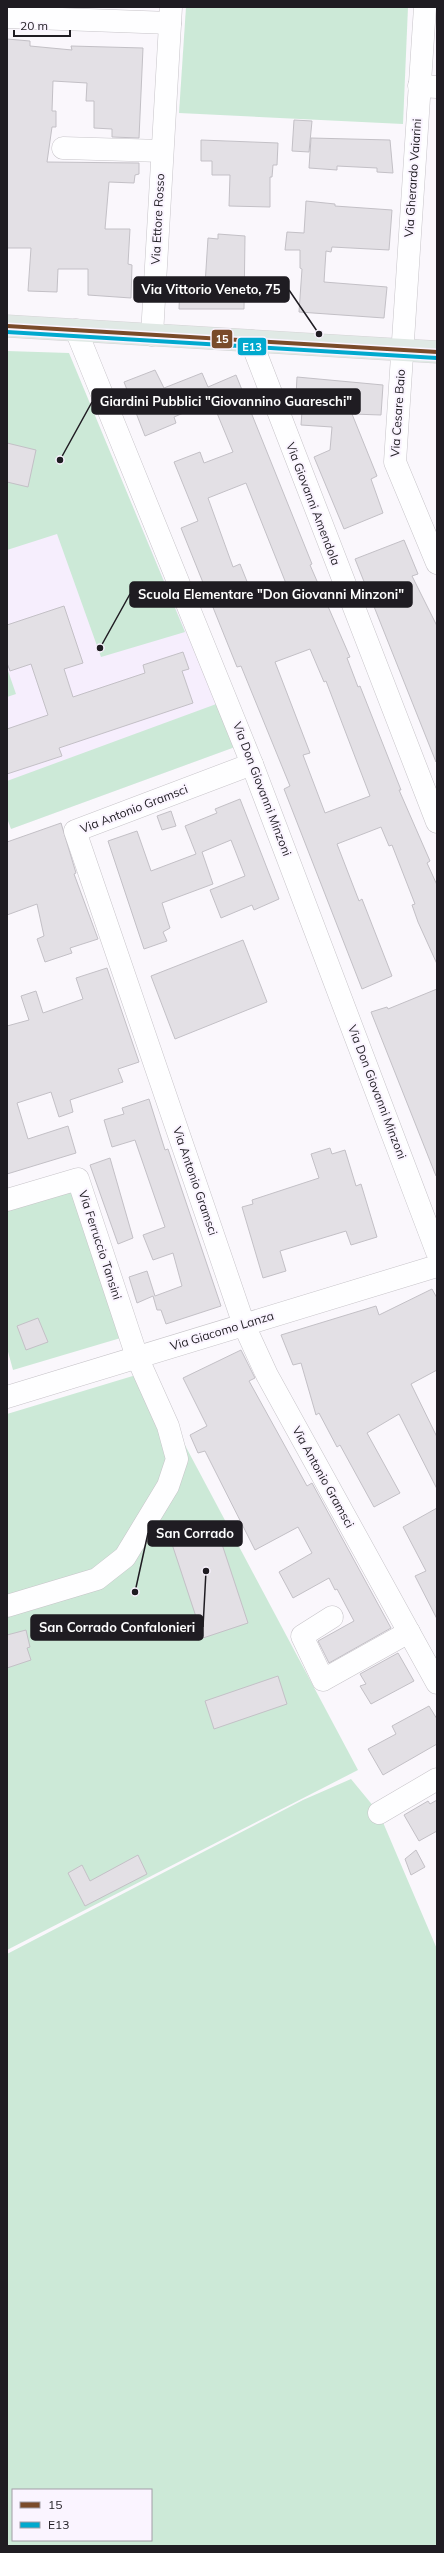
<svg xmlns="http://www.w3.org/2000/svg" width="444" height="2553" viewBox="0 0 444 2553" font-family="Mulish,sans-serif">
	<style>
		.built { fill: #f6eefd }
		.green { fill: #cce9d7; fill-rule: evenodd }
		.building { fill: #e3e0e5; stroke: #c3c0c6; fill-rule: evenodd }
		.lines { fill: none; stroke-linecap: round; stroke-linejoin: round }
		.minor-casing { stroke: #c7c4c9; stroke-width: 23 }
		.major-casing { stroke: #d5d3d6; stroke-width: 23 }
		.minor { stroke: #fefeff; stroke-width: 22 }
		.major { stroke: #e0e9e5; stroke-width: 22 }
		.bus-1-casing { stroke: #faf4ff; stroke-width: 7 }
		.bus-2-casing { stroke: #faf4ff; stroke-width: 7 }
		.bus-1 { stroke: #7a4b2a; stroke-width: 4 }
		.bus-2 { stroke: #00a9ce; stroke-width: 4 }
		.labels { text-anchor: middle; stroke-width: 4; stroke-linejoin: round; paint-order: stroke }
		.street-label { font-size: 12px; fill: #1f1c22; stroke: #faf4ff }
		.leader { fill: none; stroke: #1f1c22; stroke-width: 1.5 }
		.callout-dot { fill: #1f1c22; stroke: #faf4ff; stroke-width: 1.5 }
		.callout { fill: #1f1c22; stroke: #1f1c22; stroke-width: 1.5 }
		.callout-label { font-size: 13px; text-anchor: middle; font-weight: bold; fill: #fff }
		.line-badge { stroke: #faf4ff; stroke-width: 1.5 }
		.badge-label { font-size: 11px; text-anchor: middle; font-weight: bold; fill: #fff }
	</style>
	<rect width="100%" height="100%" fill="#faf7fc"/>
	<path class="built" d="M 132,505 L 235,747 L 11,829 L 7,819 L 7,549 Z"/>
	<g class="green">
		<path d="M 186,7 L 408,7 L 403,124 L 179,113 Z"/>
		<path d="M 7,351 L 69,353 L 185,632 L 101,657 L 57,534 L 7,550 Z"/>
		<path d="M 7,668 L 16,694 L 7,697 Z"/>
		<path d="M 219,703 L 235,747 L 11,829 L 7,818 L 7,781 Z"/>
		<path d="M 74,1186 L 124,1337 L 13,1370 L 7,1348 L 7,1207 Z"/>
		<path d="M 146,1372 L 358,1770 L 7,1950 L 7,1414 Z"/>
		<path d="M 351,1779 L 379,1813 L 437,1949 L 437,2546 L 7,2546 L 7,1954 L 303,1800 ZM 13,2490 L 151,2490 L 151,2540 L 13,2540 Z"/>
	</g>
	<g class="building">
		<path d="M 7,39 L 30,41 L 30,46 L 72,50 L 71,46 L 143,48 L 139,138 L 112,137 L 112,129 L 94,128 L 94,101 L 86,101 L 87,83 L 53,81 L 52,111 L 56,111 L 56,127 L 52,127 L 47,162 L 139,163 L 139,174 L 135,175 L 134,183 L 109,182 L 105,229 L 130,229 L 128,264 L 132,265 L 131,298 L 88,295 L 88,269 L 58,269 L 57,292 L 28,291 L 31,248 L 7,248 Z"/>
		<path d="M 294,120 L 312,121 L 309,152 L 292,151 Z"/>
		<path d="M 311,138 L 390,140 L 393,173 L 377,172 L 377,168 L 337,166 L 337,170 L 309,168 Z"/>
		<path d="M 201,140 L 278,143 L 277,165 L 273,165 L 272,177 L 270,177 L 270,207 L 229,206 L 230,175 L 212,175 L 212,161 L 201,161 Z"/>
		<path d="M 306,201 L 335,204 L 335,206 L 392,210 L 389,250 L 332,247 L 331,252 L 326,251 L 324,282 L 387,287 L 384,318 L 299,312 L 302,269 L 300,268 L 300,250 L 285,250 L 287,232 L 304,233 Z"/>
		<path d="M 218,234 L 245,236 L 244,309 L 179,309 L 180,284 L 205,285 L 208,238 L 218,239 Z"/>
		<path d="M 155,370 L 164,388 L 202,373 L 208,387 L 236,375 L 312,564 L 310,565 L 350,657 L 347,658 L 358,687 L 360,686 L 401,790 L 399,790 L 430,861 L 427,863 L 437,885 L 437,964 L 418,922 L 412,905 L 415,904 L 392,845 L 389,846 L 381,827 L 337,844 L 359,901 L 362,899 L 392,976 L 362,989 L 284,789 L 290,786 L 241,666 L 237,667 L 181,528 L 198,521 L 174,462 L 200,452 L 204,463 L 233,452 L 212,401 L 174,417 L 176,423 L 145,436 L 124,382 ZM 246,483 L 289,591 L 256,604 L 240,564 L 233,567 L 208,498 ZM 310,649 L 324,682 L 326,681 L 370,796 L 325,813 L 303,755 L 310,753 L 275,662 Z"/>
		<path d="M 297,377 L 383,385 L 381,415 L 352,414 L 377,476 L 371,479 L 383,513 L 344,529 L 314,457 L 330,450 L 332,427 L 301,425 L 302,411 L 297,410 L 299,397 L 296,396 Z"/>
		<path d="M 7,443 L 36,450 L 28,487 L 7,482 Z"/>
		<path d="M 404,540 L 418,574 L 412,576 L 437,626 L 436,762 L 355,559 Z"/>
		<path d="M 64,606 L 83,663 L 64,669 L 73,697 L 145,673 L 143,665 L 183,652 L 189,669 L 182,671 L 193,703 L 59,748 L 62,756 L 7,774 L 7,729 L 48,715 L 31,664 L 10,671 L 7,663 L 7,625 Z"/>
		<path d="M 240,799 L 279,899 L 254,910 L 252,905 L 221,918 L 210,890 L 245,876 L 231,840 L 202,852 L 213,884 L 162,903 L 170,928 L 163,932 L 167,941 L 144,949 L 108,841 L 137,831 L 151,871 L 196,854 L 185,826 L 217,813 L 215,809 Z"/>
		<path d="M 171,811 L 176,826 L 162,830 L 157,816 Z"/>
		<path d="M 61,823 L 76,873 L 74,874 L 98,939 L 70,948 L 72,953 L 45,962 L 37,939 L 44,936 L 37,904 L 7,915 L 7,842 Z"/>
		<path d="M 243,940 L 267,1002 L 175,1039 L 151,976 Z"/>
		<path d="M 107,968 L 139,1062 L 118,1069 L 123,1082 L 70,1100 L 73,1112 L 59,1117 L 51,1092 L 17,1103 L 28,1139 L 68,1126 L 76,1153 L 7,1174 L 7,1026 L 29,1020 L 21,996 L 36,991 L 43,1013 L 83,999 L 76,978 Z"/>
		<path d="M 437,989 L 437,1175 L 436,1176 L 371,1012 L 387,1007 L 388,1009 Z"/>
		<path d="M 149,1099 L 165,1150 L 168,1149 L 221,1306 L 166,1324 L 161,1310 L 157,1310 L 153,1296 L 137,1303 L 129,1277 L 147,1271 L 155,1296 L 182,1286 L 173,1253 L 153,1260 L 143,1235 L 165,1227 L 135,1140 L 112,1147 L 104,1120 L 124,1114 L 122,1108 Z"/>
		<path d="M 330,1148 L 332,1154 L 345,1150 L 356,1186 L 361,1184 L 377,1237 L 351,1245 L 346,1231 L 280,1251 L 286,1271 L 263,1278 L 242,1207 L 253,1204 L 252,1200 L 319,1178 L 311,1154 Z"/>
		<path d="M 110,1158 L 133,1238 L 118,1244 L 90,1165 Z"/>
		<path d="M 432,1289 L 437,1298 L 437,1370 L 411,1384 L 437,1437 L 437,1489 L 399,1414 L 367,1433 L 400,1493 L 374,1507 L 340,1445 L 337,1447 L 319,1413 L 316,1415 L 301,1363 L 293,1365 L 281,1335 L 376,1306 L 379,1315 Z"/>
		<path d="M 38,1318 L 48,1342 L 26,1350 L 17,1326 Z"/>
		<path d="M 241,1350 L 255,1378 L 249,1381 L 307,1486 L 312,1483 L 391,1628 L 329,1663 L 318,1641 L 354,1621 L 337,1589 L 335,1590 L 329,1578 L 293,1598 L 279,1572 L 312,1553 L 298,1527 L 255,1550 L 205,1451 L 198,1453 L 190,1435 L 207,1426 L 183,1378 Z"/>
		<path d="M 437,1508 L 437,1619 L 415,1576 L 426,1571 L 403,1527 Z"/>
		<path d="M 216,1526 L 248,1623 L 203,1638 L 171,1541 Z"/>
		<path d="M 26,1630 L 30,1647 L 27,1648 L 31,1660 L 7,1668 L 7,1635 Z"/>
		<path d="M 398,1653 L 414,1681 L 371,1704 L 360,1686 L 366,1684 L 360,1674 Z"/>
		<path d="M 278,1676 L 287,1704 L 214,1729 L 205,1701 Z"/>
		<path d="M 429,1706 L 437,1719 L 437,1744 L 383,1775 L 368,1749 L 396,1734 L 392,1726 Z"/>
		<path d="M 437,1800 L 437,1831 L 419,1841 L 404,1815 L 428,1801 L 430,1804 Z"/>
		<path d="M 416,1850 L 425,1867 L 411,1875 L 405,1859 Z"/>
		<path d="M 138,1855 L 147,1874 L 85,1906 L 68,1873 L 82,1865 L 90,1881 Z"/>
	</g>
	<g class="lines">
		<g class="minor-casing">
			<g id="minor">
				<path d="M 425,7 L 395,462 L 437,563"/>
				<path d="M 7,17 L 170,23"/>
				<path d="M 419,86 L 437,87"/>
				<path d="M 63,148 L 162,151"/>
				<path d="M 76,330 L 252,764 L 437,1252"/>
				<path d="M 152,335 L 171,7"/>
				<path d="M 251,341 L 437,822"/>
				<path d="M 252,764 L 75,831 L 244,1325 L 267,1375 L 437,1683"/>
				<path d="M 7,1200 L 78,1179 L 137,1357 L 168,1426 L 177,1459 L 168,1486 L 125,1557 L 97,1579 L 7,1606"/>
				<path d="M 7,1397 L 437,1266"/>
				<path d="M 332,1617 L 302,1636 L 323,1680 L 409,1632"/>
				<path d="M 379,1813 L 437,1779"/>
			</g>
		</g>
		<g class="major-casing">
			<path id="major" d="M 7,326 L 437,352"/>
		</g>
		<use href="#minor" class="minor"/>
		<use href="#major" class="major"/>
		<g class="bus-1-casing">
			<path id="bus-1" d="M 7,326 L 437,352"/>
		</g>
		<g class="bus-2-casing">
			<path id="bus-2" d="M 7,332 L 437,358"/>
		</g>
		<use href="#bus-1" class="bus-1"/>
		<use href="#bus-2" class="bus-2"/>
	</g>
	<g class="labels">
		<g class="street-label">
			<text transform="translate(413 178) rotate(-86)" y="4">Via Gherardo Vaiarini</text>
			<text transform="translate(158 219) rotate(-87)" y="4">Via Ettore Rosso</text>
			<text transform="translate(398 413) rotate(-86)" y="4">Via Cesare Baio</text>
			<text transform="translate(313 504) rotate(69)" y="4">Via Giovanni Amendola</text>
			<text transform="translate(262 789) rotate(69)" y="4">Via Don Giovanni Minzoni</text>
			<text transform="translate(134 809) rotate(-21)" y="4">Via Antonio Gramsci</text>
			<text transform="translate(377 1092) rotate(69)" y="4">Via Don Giovanni Minzoni</text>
			<text transform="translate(195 1181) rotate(71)" y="4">Via Antonio Gramsci</text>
			<text transform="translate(100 1245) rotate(72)" y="4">Via Ferruccio Tansini</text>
			<text transform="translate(222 1331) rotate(-17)" y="4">Via Giacomo Lanza</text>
			<text transform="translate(323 1477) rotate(61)" y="4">Via Antonio Gramsci</text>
		</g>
	</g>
	<path class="leader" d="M319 334L289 290M60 460L92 402M100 648L130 594M135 1592L148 1533M206 1571L203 1627"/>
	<g class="callout-dot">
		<circle cx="319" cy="334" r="4"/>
		<circle cx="60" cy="460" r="4"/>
		<circle cx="100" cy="648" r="4"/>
		<circle cx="135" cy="1592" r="4"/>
		<circle cx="206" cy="1571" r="4"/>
	</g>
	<g class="callout">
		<rect x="134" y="277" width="155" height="25" rx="4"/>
		<rect x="92" y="389" width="268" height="25" rx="4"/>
		<rect x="130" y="582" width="282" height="25" rx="4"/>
		<rect x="148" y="1521" width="94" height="25" rx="4"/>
		<rect x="31" y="1615" width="172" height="25" rx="4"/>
	</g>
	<g class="callout-label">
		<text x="211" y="294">Via Vittorio Veneto, 75</text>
		<text x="226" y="406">Giardini Pubblici "Giovannino Guareschi"</text>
		<text x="271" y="599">Scuola Elementare "Don Giovanni Minzoni"</text>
		<text x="195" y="1538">San Corrado</text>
		<text x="117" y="1632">San Corrado Confalonieri</text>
	</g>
	<g class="line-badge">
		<rect x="211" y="329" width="22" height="20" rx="4" fill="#7a4b2a"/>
		<rect x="237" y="337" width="30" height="19" rx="4" fill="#00a9ce"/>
	</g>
	<g class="badge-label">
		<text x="222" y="343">15</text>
		<text x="252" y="351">E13</text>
	</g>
	<rect width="444" height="2553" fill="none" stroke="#1f1c22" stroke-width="16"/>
	<rect x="12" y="2489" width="140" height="52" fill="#faf4ff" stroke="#a29ea7"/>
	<rect x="20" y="2502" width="20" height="6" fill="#7a4b2a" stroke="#a29ea7"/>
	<text x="48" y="2509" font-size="12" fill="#1f1c22">15</text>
	<rect x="20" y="2522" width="20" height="6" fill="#00a9ce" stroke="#a29ea7"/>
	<text x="48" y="2529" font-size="12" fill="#1f1c22">E13</text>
	<path d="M14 30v6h56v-6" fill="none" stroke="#1f1c22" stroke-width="2"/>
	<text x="20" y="30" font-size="12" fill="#1f1c22" stroke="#faf4ff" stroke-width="3" paint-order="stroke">20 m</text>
</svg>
